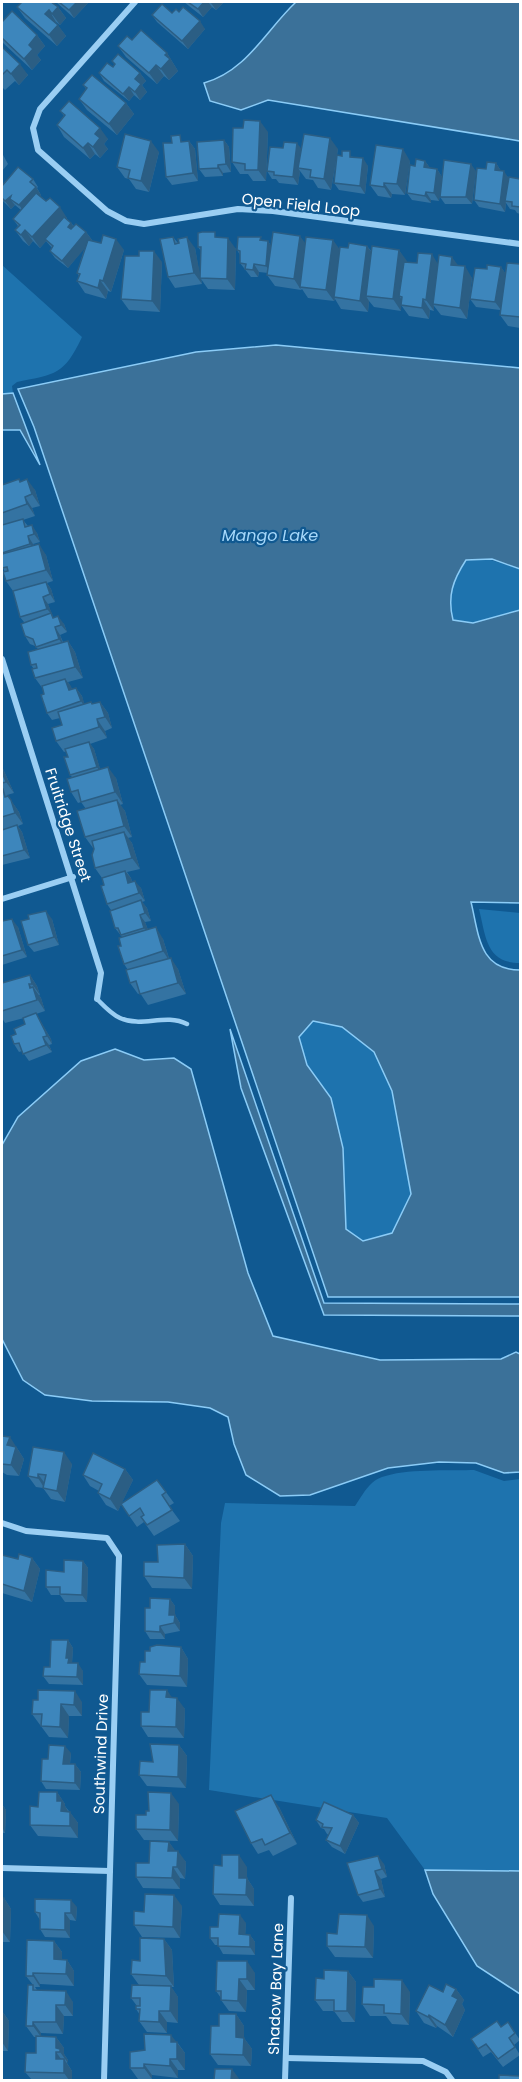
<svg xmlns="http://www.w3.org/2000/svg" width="522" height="2082" viewBox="0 0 522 2082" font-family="Poppins,sans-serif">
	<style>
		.green { fill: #1e73ae }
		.water { fill: #3b7199; stroke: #8bccf7; stroke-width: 1.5; fill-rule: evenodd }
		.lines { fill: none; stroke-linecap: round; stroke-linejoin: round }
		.lane { stroke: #9acef3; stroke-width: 4.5 }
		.street { stroke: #9acef3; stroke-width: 6 }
		.wall { fill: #3473a2 }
		.shaded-wall { fill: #2b5e84 }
		.building { fill: #3d86bc; stroke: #2b5e84; stroke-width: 1.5 }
		.labels { text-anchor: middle; stroke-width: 4.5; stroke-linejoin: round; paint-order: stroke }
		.street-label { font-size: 15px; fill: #fff; stroke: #105991 }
		.water-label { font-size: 16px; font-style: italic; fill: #a6d8fa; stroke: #105991 }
	</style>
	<rect width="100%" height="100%" fill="#105991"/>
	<g class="green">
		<path d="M 2,265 L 82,337 C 64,375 56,374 17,382 L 12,386 L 13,393 L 2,394 Z"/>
		<path d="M 481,557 L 520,569 L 520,610 L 473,623 L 453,620 C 447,596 453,580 466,560 Z"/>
		<path d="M 479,909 L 520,913 L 520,963 C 486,963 486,937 479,909 Z"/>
		<path d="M 313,1021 L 342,1027 L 374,1052 L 392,1091 L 411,1194 L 392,1233 L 363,1241 L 346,1229 L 343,1148 L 331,1099 L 307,1065 L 299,1036 Z"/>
		<path d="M 474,1470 L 504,1481 L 520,1479 L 520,1871 L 425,1870 L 387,1818 L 209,1790 L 221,1523 L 225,1503 L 355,1506 C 360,1499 365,1489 372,1483 C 388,1467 451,1471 474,1470 Z"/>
	</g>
	<g class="water">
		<path d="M 296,2 L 520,2 L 520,141 L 268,100 L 241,110 L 210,101 L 204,83 C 247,71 266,30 296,2 Z"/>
		<path d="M 276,345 L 520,368 L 520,569 L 492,559 L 466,560 C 453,580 447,596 453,620 L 473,623 L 520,610 L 520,903 L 471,902 C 479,935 479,970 520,970 L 520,1297 L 328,1297 L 34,427 L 18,389 L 196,352 ZM 313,1021 L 342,1027 L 374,1052 L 392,1091 L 411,1194 L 392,1233 L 363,1241 L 346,1229 L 343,1148 L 331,1098 L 307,1065 L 299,1037 Z"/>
		<path d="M 13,393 L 40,465 L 20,430 L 2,430 L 2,394 Z"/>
		<path d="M 230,1029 L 324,1303 L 520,1304 L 520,1316 L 324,1315 L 241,1088 Z"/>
		<path d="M 115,1049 L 144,1060 L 174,1058 L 191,1069 L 248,1273 L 273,1336 L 380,1360 L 501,1359 L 516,1352 L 520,1354 L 520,1472 L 504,1473 L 476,1463 L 439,1462 L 388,1468 L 310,1495 L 280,1496 L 246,1475 L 234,1444 L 228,1417 L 210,1408 L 168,1402 L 92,1401 L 45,1395 L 23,1380 L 2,1339 L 2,1145 L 18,1117 L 81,1061 Z"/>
		<path d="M 425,1870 L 520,1871 L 520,1994 L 477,1966 L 433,1894 Z"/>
	</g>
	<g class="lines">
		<path class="lane" d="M 97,999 C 104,1006 111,1014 120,1018 C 142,1028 165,1013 187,1024"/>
		<g class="street">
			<path d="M 135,2 L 40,109 L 33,128 L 38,150 L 107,211 L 126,221 L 144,224 L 238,209 L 273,211 L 520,244"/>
			<path d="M 2,659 L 101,973 L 97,999"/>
			<path d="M 2,899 L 73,877"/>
			<path d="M 2,1523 L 26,1531 L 107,1538 L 119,1556 L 104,2080"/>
			<path d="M 2,1868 L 110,1871"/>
			<path d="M 286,2058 L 423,2061 L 446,2072 L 452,2080"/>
			<path d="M 285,2080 L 291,1898"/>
		</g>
	</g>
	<g class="wall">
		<path d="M 56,2 L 89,2 L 74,18 Z"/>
		<path d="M 184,2 L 224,2 L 216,10 L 212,7 L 203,17 Z"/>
		<path d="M 17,7 L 58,7 L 66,18 L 60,25 L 56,22 L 56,23 L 66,36 L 57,46 L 25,18 Z"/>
		<path d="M 179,12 L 205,29 L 188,49 L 157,22 L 152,15 Z"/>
		<path d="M 2,22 L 37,35 L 45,46 L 37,55 L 41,60 L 32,70 L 2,42 Z"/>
		<path d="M 132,40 L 167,53 L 178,71 L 169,80 L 164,76 L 157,84 L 126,57 L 118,46 Z"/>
		<path d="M 2,47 L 28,75 L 19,85 L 15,81 L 5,90 L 2,87 Z"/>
		<path d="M 112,61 L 140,73 L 146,81 L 142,85 L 147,92 L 140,100 L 134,95 L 129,101 L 104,81 L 99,73 L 113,67 L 115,65 Z"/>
		<path d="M 83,85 L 126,103 L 134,114 L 117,135 L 87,110 L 79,99 L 86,89 Z"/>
		<path d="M 60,111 L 108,139 L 104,144 L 108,149 L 100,158 L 95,154 L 90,159 L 64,137 L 57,125 L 64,116 Z"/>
		<path d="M 268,132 L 266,181 L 253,181 L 248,174 L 240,174 L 232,162 Z"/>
		<path d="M 224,140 L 229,147 L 231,172 L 223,173 L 223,176 L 205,177 L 199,169 Z"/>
		<path d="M 184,141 L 189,141 L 195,149 L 198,181 L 172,185 L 166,177 Z"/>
		<path d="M 283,148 L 338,149 L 337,155 L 354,157 L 368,166 L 365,194 L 339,190 L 334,183 L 336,162 L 331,190 L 318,188 L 313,180 L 306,179 L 300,171 L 298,185 L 279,183 L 276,179 L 272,179 L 267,171 Z"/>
		<path d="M 159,152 L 149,192 L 136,189 L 129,179 L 125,178 L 117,167 Z"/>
		<path d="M 2,153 L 8,164 L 2,171 Z"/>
		<path d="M 410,161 L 405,195 L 392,194 L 391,198 L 378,196 L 370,185 Z"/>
		<path d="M 425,161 L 430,168 L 437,169 L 442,177 L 439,201 L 431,200 L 431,203 L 412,200 L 407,193 L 415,166 Z"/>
		<path d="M 496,163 L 501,171 L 509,178 L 520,179 L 520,214 L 517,213 L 515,210 L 510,209 L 506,203 L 505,212 L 479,207 L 474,200 L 486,169 Z"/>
		<path d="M 476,171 L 472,204 L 445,204 L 440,197 Z"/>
		<path d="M 33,179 L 38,187 L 37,188 L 41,195 L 40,196 L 67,218 L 67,219 L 74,226 L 86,232 L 92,240 L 91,241 L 124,250 L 111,292 L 108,291 L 106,299 L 85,293 L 77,281 L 79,276 L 77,273 L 85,247 L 68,268 L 55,258 L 50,251 L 52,248 L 46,241 L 40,248 L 33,241 L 29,246 L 23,241 L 15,230 L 18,226 L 13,219 L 21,210 L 15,205 L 11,209 L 2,200 L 2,186 Z"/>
		<path d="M 173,237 L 178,243 L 195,248 L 200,277 L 201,251 L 198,247 L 218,237 L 236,249 L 235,290 L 208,289 L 201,279 L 202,284 L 175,288 L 168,277 Z"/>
		<path d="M 263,241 L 268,241 L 271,246 L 305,244 L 340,250 L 348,248 L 367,246 L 372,252 L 399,250 L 406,262 L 459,266 L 472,278 L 467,319 L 441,315 L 434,306 L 434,311 L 430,310 L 429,319 L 409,316 L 401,305 L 401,311 L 374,307 L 369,301 L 368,312 L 341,309 L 335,299 L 334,301 L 308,298 L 302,289 L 301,290 L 275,286 L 267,275 L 268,273 L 259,272 L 258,277 L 251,277 L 240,263 L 240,255 L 237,250 Z"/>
		<path d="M 162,262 L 160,312 L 129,310 L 121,299 Z"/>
		<path d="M 520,264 L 520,328 L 508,326 L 500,315 L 500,310 L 476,307 L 470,299 L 487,269 L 501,267 L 505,273 Z"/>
		<path d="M 19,479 L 20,481 L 35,490 L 40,506 L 32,508 L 35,516 L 23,520 L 28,526 L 37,533 L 40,542 L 33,544 L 34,545 L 46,555 L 53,581 L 47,583 L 51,589 L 55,602 L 48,604 L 53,618 L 64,624 L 67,632 L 60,635 L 63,642 L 68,641 L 75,652 L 83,678 L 68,682 L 72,689 L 76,688 L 82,696 L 84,704 L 91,702 L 93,704 L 100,702 L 108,713 L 112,728 L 105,731 L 107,738 L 90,744 L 94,749 L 100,769 L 116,778 L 123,804 L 120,805 L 125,811 L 132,837 L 128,838 L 132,843 L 140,869 L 127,872 L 131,878 L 132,882 L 141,888 L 145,901 L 142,902 L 147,908 L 151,921 L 145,922 L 148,930 L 163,939 L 169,958 L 178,969 L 186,994 L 148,1005 L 140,993 L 138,994 L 130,983 L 128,970 L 124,964 L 121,946 L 122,937 L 115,928 L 111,910 L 107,904 L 102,878 L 95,868 L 94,848 L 93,848 L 85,837 L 86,809 L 81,802 L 78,803 L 71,792 L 72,777 L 70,775 L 68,757 L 66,751 L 64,752 L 56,741 L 62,725 L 60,718 L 52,720 L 47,713 L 43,689 L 35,678 L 34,669 L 31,665 L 38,649 L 35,646 L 30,644 L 25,636 L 24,622 L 20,617 L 13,591 L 6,581 L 5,572 L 2,566 L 2,485 Z"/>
		<path d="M 2,767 L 4,771 L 14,793 L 7,795 L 19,812 L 23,824 L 18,826 L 22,832 L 30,858 L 2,865 Z"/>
		<path d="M 29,919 L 52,919 L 59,945 L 34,952 L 28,945 Z"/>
		<path d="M 2,921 L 18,927 L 27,957 L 2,965 Z"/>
		<path d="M 30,975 L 37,986 L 40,995 L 39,995 L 41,998 L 45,1011 L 36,1014 L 51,1039 L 52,1044 L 49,1045 L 52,1052 L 29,1061 L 22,1051 L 19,1052 L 14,1044 L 16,1034 L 25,1024 L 24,1018 L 5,1023 L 2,1018 L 2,983 Z"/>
		<path d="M 2,1436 L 17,1448 L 24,1459 L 19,1476 L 7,1475 L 2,1472 Z"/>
		<path d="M 72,1464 L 65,1502 L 51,1499 L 43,1488 L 36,1487 L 28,1476 Z"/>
		<path d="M 125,1469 L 133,1480 L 121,1504 L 157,1480 L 174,1503 L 169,1506 L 180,1521 L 154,1536 L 144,1522 L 137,1527 L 121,1504 L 118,1511 L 106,1505 L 98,1493 L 99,1491 L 90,1486 L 83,1475 Z"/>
		<path d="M 185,1544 L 193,1556 L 192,1589 L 152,1588 L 144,1576 L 158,1562 Z"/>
		<path d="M 2,1555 L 18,1559 L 32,1558 L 40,1569 L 32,1602 L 2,1593 Z"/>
		<path d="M 83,1561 L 88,1568 L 87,1602 L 65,1602 L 60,1595 L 51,1595 L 46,1587 L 64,1572 Z"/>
		<path d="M 170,1599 L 175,1606 L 175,1615 L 180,1623 L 180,1631 L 165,1634 L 165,1639 L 150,1639 L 145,1631 L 150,1608 Z"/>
		<path d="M 68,1640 L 73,1648 L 72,1663 L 83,1671 L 83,1685 L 49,1684 L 43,1676 Z"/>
		<path d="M 181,1647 L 188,1659 L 187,1687 L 147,1685 L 139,1674 L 150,1651 Z"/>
		<path d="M 172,1697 L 185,1709 L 184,1738 L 148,1737 L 141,1726 L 149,1712 Z"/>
		<path d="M 33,1700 L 82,1702 L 82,1716 L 69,1716 L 68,1738 L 49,1737 L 32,1714 Z"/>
		<path d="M 179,1745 L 187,1756 L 186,1788 L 147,1786 L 139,1775 L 153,1762 Z"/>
		<path d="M 71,1753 L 70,1764 L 75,1764 L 81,1772 L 80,1790 L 46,1789 L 41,1781 L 48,1759 Z"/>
		<path d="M 57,1792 L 65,1804 L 65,1806 L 78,1823 L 78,1838 L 38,1836 L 30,1825 L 38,1807 Z"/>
		<path d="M 2,1804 L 6,1810 L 5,1833 L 2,1833 Z"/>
		<path d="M 179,1804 L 178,1841 L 144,1840 L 136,1829 L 146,1815 Z"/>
		<path d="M 279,1807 L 297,1844 L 273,1856 L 269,1850 L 258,1854 L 251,1843 Z"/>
		<path d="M 353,1815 L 359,1823 L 345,1854 L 332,1847 L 326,1840 L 329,1835 L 327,1834 L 324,1829 L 321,1828 L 316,1820 Z"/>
		<path d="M 169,1842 L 175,1851 L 186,1862 L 185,1879 L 180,1878 L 180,1889 L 143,1888 L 136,1877 Z"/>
		<path d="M 347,1863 L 384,1864 L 387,1877 L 381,1879 L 385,1897 L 363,1902 L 358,1895 Z"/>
		<path d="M 247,1867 L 247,1878 L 254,1889 L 254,1906 L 220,1905 L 213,1894 Z"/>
		<path d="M 2,1898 L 4,1898 L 11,1909 L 10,1942 L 2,1942 Z"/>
		<path d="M 182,1906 L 180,1938 L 142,1937 L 134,1925 Z"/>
		<path d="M 77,1907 L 76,1921 L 70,1920 L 70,1938 L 45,1937 L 40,1929 L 40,1920 L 35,1912 Z"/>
		<path d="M 246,1923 L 245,1935 L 250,1935 L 255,1942 L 255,1955 L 223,1954 L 218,1945 L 215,1945 L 210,1938 L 218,1927 Z"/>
		<path d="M 374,1926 L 373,1958 L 335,1957 L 327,1946 Z"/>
		<path d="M 164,1939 L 172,1950 L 174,1987 L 171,1987 L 178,1997 L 178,2023 L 167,2022 L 167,2033 L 147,2032 L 139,2021 L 140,2015 L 136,2009 L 137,2006 L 131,1998 L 139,1985 L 131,1974 L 140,1961 Z"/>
		<path d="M 54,1941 L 62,1952 L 62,1960 L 67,1960 L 74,1971 L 74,1986 L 40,1984 L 40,1987 L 35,1987 L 37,1990 L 73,2002 L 73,2016 L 64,2016 L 63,2034 L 41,2033 L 41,2036 L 56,2037 L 64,2048 L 64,2054 L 68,2060 L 67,2063 L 72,2071 L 72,2080 L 32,2080 L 25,2072 L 36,2053 L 36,2037 L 34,2037 L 26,2026 L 33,1985 L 26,1976 Z"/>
		<path d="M 217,1961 L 255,1973 L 255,1990 L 247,1990 L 246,2012 L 229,2011 L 221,2000 L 221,1998 L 216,1991 Z"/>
		<path d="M 348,1971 L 356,1982 L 355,2022 L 342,2022 L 334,2011 L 323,2011 L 315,2000 L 324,1979 Z"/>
		<path d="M 456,1989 L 464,2000 L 462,2004 L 465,2010 L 453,2037 L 437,2026 L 436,2028 L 424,2023 L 416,2011 L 443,1992 Z"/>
		<path d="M 410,1992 L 409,2025 L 392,2024 L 386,2016 L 370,2016 L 362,2004 Z"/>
		<path d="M 2,2011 L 9,2021 L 8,2051 L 2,2051 Z"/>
		<path d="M 236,2014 L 244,2026 L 244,2038 L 252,2049 L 251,2066 L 218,2065 L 210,2054 L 219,2026 Z"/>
		<path d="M 508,2022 L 520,2040 L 514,2045 L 520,2055 L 503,2067 L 491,2052 L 483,2057 L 471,2039 L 501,2027 Z"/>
		<path d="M 176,2042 L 177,2042 L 185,2053 L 185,2070 L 178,2070 L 178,2078 L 152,2075 L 152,2079 L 138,2079 L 130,2068 L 145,2050 Z"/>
	</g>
	<g class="shaded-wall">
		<path d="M 77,2 L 89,2 L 74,18 L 69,10 Z"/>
		<path d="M 204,2 L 208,2 L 212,7 L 203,17 L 198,9 Z"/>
		<path d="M 212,2 L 224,2 L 216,10 L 211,3 Z"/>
		<path d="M 58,7 L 66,18 L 60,25 L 52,14 Z"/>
		<path d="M 49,10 L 56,22 L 53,25 L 45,14 Z"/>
		<path d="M 200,21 L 205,29 L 188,49 L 182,41 Z"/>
		<path d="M 58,25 L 66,36 L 57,46 L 49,35 Z"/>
		<path d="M 37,35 L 45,46 L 37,55 L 41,60 L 32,70 L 24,59 L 29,45 Z"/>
		<path d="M 167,53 L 178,71 L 169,80 L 161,69 L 165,55 Z"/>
		<path d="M 20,64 L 28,75 L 19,85 L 11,74 Z"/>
		<path d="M 156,65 L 164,76 L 157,84 L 149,73 Z"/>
		<path d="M 140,73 L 146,81 L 142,85 L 147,92 L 140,100 L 135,92 L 135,79 Z"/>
		<path d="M 129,87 L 134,95 L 129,101 L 123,94 Z"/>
		<path d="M 126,103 L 134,114 L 117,135 L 109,124 Z"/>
		<path d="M 260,121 L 268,132 L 266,181 L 258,170 Z"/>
		<path d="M 100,128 L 108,139 L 104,144 L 108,149 L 100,158 L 93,147 L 95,134 Z"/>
		<path d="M 330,138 L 338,149 L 331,190 L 324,179 Z"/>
		<path d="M 224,140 L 229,147 L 231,172 L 226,164 Z"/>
		<path d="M 151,141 L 159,152 L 149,192 L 141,181 Z"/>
		<path d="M 189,141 L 195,149 L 198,181 L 193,173 Z"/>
		<path d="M 88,143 L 95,154 L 90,159 L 83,148 Z"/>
		<path d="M 297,143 L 303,151 L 298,168 L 300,171 L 298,185 L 293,177 Z"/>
		<path d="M 403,149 L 410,161 L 405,195 L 397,184 Z"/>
		<path d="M 363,158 L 368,166 L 365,194 L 360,186 Z"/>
		<path d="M 425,161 L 430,168 L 424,167 Z"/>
		<path d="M 496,163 L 501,171 L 495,170 Z"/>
		<path d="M 471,164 L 476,171 L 472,204 L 466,197 Z"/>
		<path d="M 218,165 L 223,173 L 223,176 L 218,168 Z"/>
		<path d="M 437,169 L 442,177 L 439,201 L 434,193 Z"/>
		<path d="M 504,171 L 509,179 L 505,201 L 506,203 L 505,212 L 500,204 Z"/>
		<path d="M 384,183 L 392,194 L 391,198 L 384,187 Z"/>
		<path d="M 36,187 L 41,195 L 25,213 L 19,205 Z"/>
		<path d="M 426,192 L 431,200 L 431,203 L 425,196 Z"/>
		<path d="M 11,196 L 10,199 L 15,205 L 11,209 L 5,201 Z"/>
		<path d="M 60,207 L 67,218 L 40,248 L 32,237 Z"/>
		<path d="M 71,223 L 77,231 L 74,234 L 68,227 Z"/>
		<path d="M 25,230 L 33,241 L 29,246 L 21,235 Z"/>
		<path d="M 86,232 L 92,240 L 68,268 L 62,261 Z"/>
		<path d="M 300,236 L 308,247 L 300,287 L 301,290 L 294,279 Z"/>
		<path d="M 187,237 L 195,248 L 202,284 L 194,273 Z"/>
		<path d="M 228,238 L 236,249 L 235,290 L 227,279 Z"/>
		<path d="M 116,239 L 124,250 L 111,292 L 103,281 Z"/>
		<path d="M 333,240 L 341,251 L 334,297 L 335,299 L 334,301 L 326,290 Z"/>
		<path d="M 268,241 L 273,249 L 271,273 L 266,266 Z"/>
		<path d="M 367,246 L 375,257 L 366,296 L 369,301 L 368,312 L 360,301 Z"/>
		<path d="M 399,250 L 407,261 L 402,297 L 399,296 L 402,300 L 401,311 L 393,299 Z"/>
		<path d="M 154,251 L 162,262 L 160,312 L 152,301 Z"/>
		<path d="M 432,254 L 439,266 L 433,304 L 434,306 L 434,311 L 426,300 Z"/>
		<path d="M 452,257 L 460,268 L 451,265 Z"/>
		<path d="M 254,264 L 259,272 L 258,277 L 253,270 Z"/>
		<path d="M 465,266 L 472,278 L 467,319 L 460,308 Z"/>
		<path d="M 501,267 L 506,274 L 501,310 L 495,302 Z"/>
		<path d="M 100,280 L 108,291 L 106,299 L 98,288 Z"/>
		<path d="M 423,299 L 430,310 L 429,319 L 422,308 Z"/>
		<path d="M 27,479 L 35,490 L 40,506 L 32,494 Z"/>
		<path d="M 25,497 L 32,508 L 35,516 L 27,504 Z"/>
		<path d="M 32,525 L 37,533 L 40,542 L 34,534 Z"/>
		<path d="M 28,536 L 33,544 L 36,552 L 30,544 Z"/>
		<path d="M 39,544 L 46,555 L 53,581 L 46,570 Z"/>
		<path d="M 46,582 L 51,589 L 55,602 L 50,594 Z"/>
		<path d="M 43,597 L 48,604 L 53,616 L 47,609 Z"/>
		<path d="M 58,616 L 64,624 L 67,632 L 61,625 Z"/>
		<path d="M 55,627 L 60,635 L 64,647 L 59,639 Z"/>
		<path d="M 68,641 L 75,652 L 83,678 L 75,667 Z"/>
		<path d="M 65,679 L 71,686 L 74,698 L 69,690 Z"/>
		<path d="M 76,688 L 82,696 L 86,709 L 81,701 Z"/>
		<path d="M 100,702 L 108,713 L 112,728 L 105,717 Z"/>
		<path d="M 97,719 L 105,731 L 107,738 L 99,727 Z"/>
		<path d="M 89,742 L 94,749 L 102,775 L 97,767 Z"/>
		<path d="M 2,767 L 4,771 L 14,793 L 6,782 L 2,772 Z"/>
		<path d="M 108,767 L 116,778 L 123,804 L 115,792 Z"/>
		<path d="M 11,800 L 19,812 L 23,824 L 15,813 Z"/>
		<path d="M 117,800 L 125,811 L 132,837 L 124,826 Z"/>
		<path d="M 17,825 L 22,832 L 30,858 L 24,850 Z"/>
		<path d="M 124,832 L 132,843 L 140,869 L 132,858 Z"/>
		<path d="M 125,871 L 131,878 L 134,891 L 128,883 Z"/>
		<path d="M 135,881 L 141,888 L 145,901 L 139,893 Z"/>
		<path d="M 141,900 L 147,908 L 151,921 L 145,913 Z"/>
		<path d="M 46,911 L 52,919 L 59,945 L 54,937 Z"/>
		<path d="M 140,915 L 145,922 L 150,935 L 144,928 Z"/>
		<path d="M 12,919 L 18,927 L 27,957 L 22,950 Z"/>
		<path d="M 156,927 L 163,939 L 170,962 L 163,951 Z"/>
		<path d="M 171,958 L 178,969 L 186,994 L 178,983 Z"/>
		<path d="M 30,975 L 37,986 L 40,995 L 32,984 Z"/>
		<path d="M 29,984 L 35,993 L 33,987 L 41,998 L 45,1011 L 30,988 Z"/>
		<path d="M 36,1013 L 51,1039 L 52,1044 L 47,1036 Z"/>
		<path d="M 43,1037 L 49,1045 L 52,1052 L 46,1045 Z"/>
		<path d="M 10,1437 L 24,1459 L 19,1476 L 11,1465 L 7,1445 Z"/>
		<path d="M 64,1452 L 72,1464 L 65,1502 L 57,1491 Z"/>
		<path d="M 125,1469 L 133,1480 L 118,1511 L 110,1499 Z"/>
		<path d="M 38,1474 L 46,1485 L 45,1489 L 38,1478 Z"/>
		<path d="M 185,1544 L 193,1556 L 192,1589 L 184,1578 Z"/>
		<path d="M 32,1558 L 40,1569 L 32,1602 L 24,1591 Z"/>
		<path d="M 83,1561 L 88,1568 L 87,1602 L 82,1595 Z"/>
		<path d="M 170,1599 L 175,1606 L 175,1615 L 180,1623 L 180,1631 L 169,1615 Z"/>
		<path d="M 160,1626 L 165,1634 L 165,1639 L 160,1632 Z"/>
		<path d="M 68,1640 L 73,1648 L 72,1663 L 74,1670 L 66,1658 Z"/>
		<path d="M 181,1647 L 188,1659 L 187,1687 L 180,1676 Z"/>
		<path d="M 78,1663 L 83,1671 L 83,1685 L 77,1677 Z"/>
		<path d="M 167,1690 L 175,1702 L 166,1697 Z"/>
		<path d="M 75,1691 L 82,1702 L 82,1716 L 74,1705 Z"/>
		<path d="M 177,1698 L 185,1709 L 184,1738 L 176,1727 Z"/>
		<path d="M 61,1704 L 69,1716 L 68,1738 L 60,1727 Z"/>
		<path d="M 179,1745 L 187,1756 L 186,1788 L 178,1777 Z"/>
		<path d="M 65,1746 L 71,1753 L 69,1771 L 63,1764 Z"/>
		<path d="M 75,1764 L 81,1772 L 80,1790 L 75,1783 Z"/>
		<path d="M 57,1792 L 65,1804 L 65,1806 L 69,1813 L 61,1811 L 57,1801 Z"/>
		<path d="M 171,1793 L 179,1804 L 178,1841 L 170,1830 Z"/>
		<path d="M 271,1795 L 279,1807 L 297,1844 L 290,1833 Z"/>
		<path d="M 2,1804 L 6,1810 L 5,1833 L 2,1827 Z"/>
		<path d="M 70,1812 L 78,1823 L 78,1838 L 70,1826 Z"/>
		<path d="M 353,1815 L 359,1823 L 345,1854 L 340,1846 Z"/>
		<path d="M 169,1842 L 177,1853 L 168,1851 Z"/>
		<path d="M 178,1851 L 186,1862 L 185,1879 L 177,1867 Z"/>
		<path d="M 239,1855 L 247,1867 L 247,1878 L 254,1889 L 254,1906 L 246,1895 L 239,1878 Z"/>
		<path d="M 378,1856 L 384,1864 L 387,1877 L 382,1869 Z"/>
		<path d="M 173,1867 L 180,1878 L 180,1889 L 172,1878 Z"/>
		<path d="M 375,1871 L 381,1879 L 385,1897 L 380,1889 Z"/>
		<path d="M 174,1895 L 182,1906 L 180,1938 L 173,1927 Z"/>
		<path d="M 4,1898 L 11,1909 L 10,1942 L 2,1931 Z"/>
		<path d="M 71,1900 L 77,1907 L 76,1921 L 71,1913 Z"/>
		<path d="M 65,1913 L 70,1920 L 70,1938 L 65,1930 Z"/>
		<path d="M 240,1915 L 246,1923 L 245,1942 L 239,1934 Z"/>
		<path d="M 367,1915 L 374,1926 L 373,1958 L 365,1947 Z"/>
		<path d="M 250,1935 L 255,1942 L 255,1955 L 250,1947 Z"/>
		<path d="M 164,1939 L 172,1950 L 174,1987 L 166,1976 Z"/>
		<path d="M 54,1941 L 62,1952 L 62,1971 L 54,1959 Z"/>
		<path d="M 67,1960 L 74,1971 L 74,1986 L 66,1974 Z"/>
		<path d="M 247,1961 L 255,1973 L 255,1990 L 247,1979 Z"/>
		<path d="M 348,1971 L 356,1982 L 355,2022 L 347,2011 Z"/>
		<path d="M 33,1973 L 40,1984 L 40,1987 L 33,1976 Z"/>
		<path d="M 239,1979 L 247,1990 L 246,2012 L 238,2001 Z"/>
		<path d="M 402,1980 L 410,1992 L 409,2025 L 401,2014 Z"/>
		<path d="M 171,1986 L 178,1997 L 178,2023 L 170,2011 Z"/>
		<path d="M 456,1989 L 464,2000 L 462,2004 L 465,2010 L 453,2037 L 445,2025 L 452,1996 Z"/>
		<path d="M 66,1991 L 73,2002 L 73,2016 L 65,2005 Z"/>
		<path d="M 56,2005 L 64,2016 L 63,2034 L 56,2022 Z"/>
		<path d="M 2,2011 L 9,2021 L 8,2051 L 2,2042 Z"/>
		<path d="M 159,2011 L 167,2022 L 167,2033 L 159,2022 Z"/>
		<path d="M 236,2014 L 244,2026 L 244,2038 L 252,2049 L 251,2066 L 243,2055 L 236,2037 Z"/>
		<path d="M 429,2015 L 437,2026 L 436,2028 L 428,2017 Z"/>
		<path d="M 33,2022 L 41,2033 L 41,2037 L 33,2026 Z"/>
		<path d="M 171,2035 L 185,2053 L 185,2070 L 177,2059 L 171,2042 Z"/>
		<path d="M 56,2037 L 64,2048 L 64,2054 L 68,2060 L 68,2063 L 60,2052 L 56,2048 Z"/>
		<path d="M 56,2052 L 64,2063 L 56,2059 Z"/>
		<path d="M 64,2059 L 72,2071 L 72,2080 L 69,2080 L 64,2073 Z"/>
		<path d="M 170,2059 L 178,2070 L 178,2078 L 170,2066 Z"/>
		<path d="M 144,2064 L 152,2075 L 152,2079 L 144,2068 Z"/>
		<path d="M 232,2069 L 240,2080 L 231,2080 Z"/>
	</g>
	<g class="building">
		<path d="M 22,2 L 51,2 L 58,7 L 52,14 L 49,10 L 45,14 L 58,25 L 49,35 L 17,7 Z"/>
		<path d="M 59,2 L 77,2 L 69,10 Z"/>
		<path d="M 188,2 L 204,2 L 198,9 Z"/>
		<path d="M 162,4 L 172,13 L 176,9 L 179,12 L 183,7 L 200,21 L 182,41 L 152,15 Z"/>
		<path d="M 12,11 L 37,35 L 29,45 L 33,49 L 24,59 L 2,38 L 2,22 Z"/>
		<path d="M 141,30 L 167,53 L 165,55 L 170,59 L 161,69 L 156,65 L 149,73 L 118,46 L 127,36 L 132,40 Z"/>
		<path d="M 2,47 L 20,64 L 11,74 L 7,70 L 2,75 Z"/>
		<path d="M 118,54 L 140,73 L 135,79 L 141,84 L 135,92 L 129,87 L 123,94 L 99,73 L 107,63 L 113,67 L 115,64 L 112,61 Z"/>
		<path d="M 92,75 L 126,103 L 109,124 L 79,99 L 87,88 L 83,85 Z"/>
		<path d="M 69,101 L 100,128 L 95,134 L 100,138 L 93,147 L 88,143 L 83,148 L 57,125 L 65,115 L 60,111 Z"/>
		<path d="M 244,120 L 260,121 L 258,170 L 245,170 L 245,164 L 232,162 L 233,128 L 243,128 Z"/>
		<path d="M 125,134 L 151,141 L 141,181 L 128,178 L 130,170 L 117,167 Z"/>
		<path d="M 304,134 L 330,138 L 324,179 L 310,177 L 311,170 L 298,168 Z"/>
		<path d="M 180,135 L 181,142 L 189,141 L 193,173 L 166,177 L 163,143 L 172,143 L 171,136 Z"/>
		<path d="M 224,140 L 226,164 L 218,165 L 218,168 L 199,169 L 197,142 Z"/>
		<path d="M 284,142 L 297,143 L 293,177 L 274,175 L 274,172 L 267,171 L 270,147 L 283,148 Z"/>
		<path d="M 376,145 L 403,149 L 397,184 L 384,183 L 384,187 L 370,185 Z"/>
		<path d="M 342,151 L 350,151 L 350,157 L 363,158 L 360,186 L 334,183 L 337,155 L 342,156 Z"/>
		<path d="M 416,159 L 425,161 L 424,167 L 437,169 L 434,193 L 426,192 L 425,196 L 407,193 L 410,165 L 415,166 Z"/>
		<path d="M 444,160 L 471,164 L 466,197 L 440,197 Z"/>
		<path d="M 487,162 L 496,163 L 495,170 L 504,171 L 500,204 L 474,200 L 477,168 L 486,169 Z"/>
		<path d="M 18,167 L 33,179 L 30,182 L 36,187 L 19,205 L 10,199 L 11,196 L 5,201 L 2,198 L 2,186 Z"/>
		<path d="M 509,177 L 520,179 L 520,207 L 512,206 L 512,202 L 505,201 Z"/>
		<path d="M 36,193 L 46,201 L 50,198 L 60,207 L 32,237 L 25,230 L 21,235 L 15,230 L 20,225 L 13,219 Z"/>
		<path d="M 64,217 L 71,223 L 68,227 L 71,229 L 76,224 L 86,232 L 62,261 L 50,251 L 53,246 L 45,239 Z"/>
		<path d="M 202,232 L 215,232 L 215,237 L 228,238 L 227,279 L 200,278 L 201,247 L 198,247 L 198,233 Z"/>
		<path d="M 273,232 L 300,236 L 294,279 L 267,275 Z"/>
		<path d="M 103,235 L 116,239 L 103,281 L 100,280 L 98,288 L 77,281 L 80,274 L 77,273 L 88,240 L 101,243 Z"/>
		<path d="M 173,237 L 175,244 L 179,243 L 178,239 L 187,237 L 194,273 L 168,277 L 160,239 Z"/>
		<path d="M 238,237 L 261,237 L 260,240 L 268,241 L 266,266 L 254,264 L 253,270 L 245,269 L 246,264 L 240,263 L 240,251 L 237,250 Z"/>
		<path d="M 306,237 L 333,240 L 326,290 L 300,287 Z"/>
		<path d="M 349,243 L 367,246 L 360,301 L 334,297 L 340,247 L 348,248 Z"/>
		<path d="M 372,246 L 399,250 L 393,299 L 366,296 Z"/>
		<path d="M 139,251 L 154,251 L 152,301 L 121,299 L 125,256 L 139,256 Z"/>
		<path d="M 418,253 L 432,254 L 426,300 L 423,299 L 422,308 L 401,305 L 402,297 L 399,296 L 404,262 L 417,263 Z"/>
		<path d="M 439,255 L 452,257 L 451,265 L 465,266 L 460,308 L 433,304 Z"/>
		<path d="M 507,263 L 520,264 L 520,317 L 500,315 Z"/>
		<path d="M 487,265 L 501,267 L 495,302 L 470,299 L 475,268 L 487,269 Z"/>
		<path d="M 19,479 L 20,482 L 27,479 L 32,494 L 25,497 L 27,504 L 2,513 L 2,485 Z"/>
		<path d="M 23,519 L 25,527 L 32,525 L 34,534 L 28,536 L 30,544 L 2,553 L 2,525 Z"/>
		<path d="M 39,544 L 46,570 L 6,581 L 3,572 L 8,571 L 7,567 L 2,568 L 2,554 Z"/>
		<path d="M 46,582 L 50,594 L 43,597 L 47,609 L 20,617 L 13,591 Z"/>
		<path d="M 51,613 L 53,618 L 58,616 L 61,625 L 55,627 L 59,639 L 36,647 L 33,639 L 25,636 L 21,624 Z"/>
		<path d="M 68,641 L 75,667 L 35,678 L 32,669 L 37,668 L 36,664 L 31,665 L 28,652 Z"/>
		<path d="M 65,679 L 69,690 L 76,688 L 81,701 L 47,713 L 41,695 L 44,694 L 42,686 Z"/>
		<path d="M 91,702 L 92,704 L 100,702 L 105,717 L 97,719 L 99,727 L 56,741 L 52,728 L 62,725 L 58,712 Z"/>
		<path d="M 89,742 L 97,767 L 70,775 L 64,757 L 68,757 L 65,749 Z"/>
		<path d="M 108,767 L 115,792 L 81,802 L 78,790 L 71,792 L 67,779 Z"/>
		<path d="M 2,772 L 6,782 L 2,783 Z"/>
		<path d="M 2,789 L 3,789 L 5,797 L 8,796 L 11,800 L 15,813 L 2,817 Z"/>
		<path d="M 117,800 L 124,826 L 85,837 L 77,811 Z"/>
		<path d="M 17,825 L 24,850 L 2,856 L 2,830 Z"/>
		<path d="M 124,832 L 132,858 L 95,868 L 92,855 L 94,849 L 92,841 Z"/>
		<path d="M 125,871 L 128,883 L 135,881 L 139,893 L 107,904 L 101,886 L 104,885 L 102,878 Z"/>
		<path d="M 141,900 L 145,913 L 140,915 L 144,928 L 121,935 L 118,928 L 115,928 L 110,911 Z"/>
		<path d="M 46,911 L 54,937 L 28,945 L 21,921 L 29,919 L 28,915 Z"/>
		<path d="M 12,919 L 22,950 L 2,956 L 2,921 Z"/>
		<path d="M 156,927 L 163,951 L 124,964 L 118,946 L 121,946 L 119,938 Z"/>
		<path d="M 171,958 L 178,983 L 140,994 L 136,981 L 130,983 L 126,970 Z"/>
		<path d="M 30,975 L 32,984 L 29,984 L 30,988 L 33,987 L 37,1000 L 2,1011 L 2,983 Z"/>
		<path d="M 36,1013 L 45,1031 L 47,1036 L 43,1037 L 46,1045 L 23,1054 L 19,1043 L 14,1044 L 11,1036 L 16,1034 L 14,1029 L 25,1024 L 23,1018 Z"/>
		<path d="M 2,1436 L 10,1437 L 7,1445 L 16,1447 L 11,1465 L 2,1464 Z"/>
		<path d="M 33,1447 L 64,1452 L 57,1491 L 43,1488 L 46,1475 L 38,1474 L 38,1478 L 28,1476 Z"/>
		<path d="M 93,1453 L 125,1469 L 110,1499 L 98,1493 L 102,1484 L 83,1475 Z"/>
		<path d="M 157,1480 L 166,1492 L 162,1495 L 172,1510 L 147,1525 L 141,1517 L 144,1515 L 140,1508 L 129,1516 L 121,1504 Z"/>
		<path d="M 185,1544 L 184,1578 L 144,1576 L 144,1562 L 158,1562 L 157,1545 Z"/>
		<path d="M 19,1554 L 32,1558 L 24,1591 L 2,1584 L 2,1555 L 18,1559 Z"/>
		<path d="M 64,1560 L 83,1561 L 82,1595 L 60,1594 L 60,1587 L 46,1587 L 46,1570 L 64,1572 Z"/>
		<path d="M 150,1598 L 170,1599 L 169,1615 L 175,1615 L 174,1623 L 160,1626 L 160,1632 L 145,1631 L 145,1608 L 150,1608 Z"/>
		<path d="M 51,1640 L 68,1640 L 66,1658 L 69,1658 L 68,1663 L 78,1663 L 77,1677 L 43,1676 L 44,1667 L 50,1667 Z"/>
		<path d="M 157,1645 L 181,1647 L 180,1676 L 139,1674 L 140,1662 L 145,1662 L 145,1651 L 150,1651 L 150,1647 Z"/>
		<path d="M 38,1690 L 75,1691 L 74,1705 L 61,1704 L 60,1727 L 41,1726 L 42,1714 L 32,1714 L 33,1700 L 38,1700 Z"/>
		<path d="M 150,1690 L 167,1690 L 166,1697 L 177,1698 L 176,1727 L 141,1726 L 141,1712 L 149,1712 Z"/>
		<path d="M 150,1744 L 179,1745 L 178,1777 L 139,1775 L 140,1761 L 153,1762 Z"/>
		<path d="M 49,1745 L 65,1746 L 63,1764 L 75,1764 L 75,1783 L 41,1781 L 42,1759 L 48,1759 Z"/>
		<path d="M 39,1792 L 57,1792 L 57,1801 L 62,1801 L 61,1811 L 70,1812 L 70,1826 L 30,1825 L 30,1806 L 38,1807 Z"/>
		<path d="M 148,1792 L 171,1793 L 170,1830 L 136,1829 L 136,1815 L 146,1815 L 146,1811 L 149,1811 Z"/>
		<path d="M 271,1795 L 290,1833 L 265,1845 L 262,1839 L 251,1843 L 235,1811 Z"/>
		<path d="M 324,1802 L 353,1815 L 340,1846 L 326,1840 L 332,1828 L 322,1827 L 323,1824 L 316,1820 Z"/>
		<path d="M 150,1841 L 169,1842 L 168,1851 L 178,1851 L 177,1867 L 173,1867 L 172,1878 L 136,1877 L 136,1863 L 149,1863 Z"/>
		<path d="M 222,1855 L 239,1855 L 239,1878 L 247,1878 L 246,1895 L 213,1894 L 214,1865 L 222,1866 Z"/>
		<path d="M 378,1856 L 382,1869 L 375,1871 L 380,1889 L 358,1895 L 347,1863 Z"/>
		<path d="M 145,1894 L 174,1895 L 173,1927 L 134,1925 L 134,1911 L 144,1912 Z"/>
		<path d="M 2,1898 L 4,1898 L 2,1931 Z"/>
		<path d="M 35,1899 L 71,1900 L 71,1913 L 65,1913 L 65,1930 L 40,1929 L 40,1913 L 35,1912 Z"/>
		<path d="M 219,1914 L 240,1915 L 239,1934 L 250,1935 L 250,1947 L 218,1946 L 218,1938 L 210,1938 L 210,1927 L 218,1927 Z"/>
		<path d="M 339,1914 L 367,1915 L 365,1947 L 327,1946 L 327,1933 L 337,1934 Z"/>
		<path d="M 140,1938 L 164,1939 L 166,1976 L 131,1974 L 132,1960 L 140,1961 Z"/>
		<path d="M 27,1940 L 54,1941 L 54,1959 L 67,1960 L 66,1974 L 33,1973 L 33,1976 L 26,1976 Z"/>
		<path d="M 217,1961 L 247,1961 L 247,1979 L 239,1979 L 238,2001 L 221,2000 L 221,1991 L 216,1991 Z"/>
		<path d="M 324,1970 L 348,1971 L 347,2011 L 334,2011 L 334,2000 L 315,2000 L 316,1978 L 324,1979 Z"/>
		<path d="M 374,1979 L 402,1980 L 401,2014 L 384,2013 L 384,2005 L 362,2004 L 363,1987 L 374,1987 Z"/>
		<path d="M 446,1984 L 456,1989 L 452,1996 L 458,1999 L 445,2025 L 429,2015 L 428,2017 L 416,2011 L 429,1985 L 443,1992 Z"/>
		<path d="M 28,1985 L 33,1985 L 33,1990 L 66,1991 L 65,2005 L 56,2005 L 56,2022 L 33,2022 L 33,2026 L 26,2026 Z"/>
		<path d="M 132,1985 L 171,1986 L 170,2011 L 159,2011 L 159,2022 L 139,2021 L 140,2009 L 136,2009 L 136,2006 L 140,2006 L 140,1998 L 131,1998 Z"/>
		<path d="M 219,2014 L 236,2014 L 236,2037 L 244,2038 L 243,2055 L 210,2054 L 211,2026 L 219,2026 Z"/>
		<path d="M 497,2021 L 501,2027 L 508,2022 L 515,2033 L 509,2038 L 515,2047 L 498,2059 L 486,2044 L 478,2049 L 471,2039 Z"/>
		<path d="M 144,2034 L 171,2035 L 171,2042 L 177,2042 L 177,2059 L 170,2059 L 170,2066 L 144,2064 L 144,2068 L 130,2068 L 130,2052 L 145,2050 Z"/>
		<path d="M 36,2036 L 56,2037 L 56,2048 L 60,2049 L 60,2052 L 56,2052 L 56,2059 L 64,2059 L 64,2073 L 25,2072 L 26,2053 L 36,2053 Z"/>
		<path d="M 215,2069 L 232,2069 L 231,2080 L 206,2080 L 214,2080 Z"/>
		<path d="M 499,2075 L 520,2076 L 520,2080 L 499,2080 Z"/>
	</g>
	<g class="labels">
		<g class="street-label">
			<text transform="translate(301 205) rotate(6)" y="5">Open Field Loop</text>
			<text transform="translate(68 825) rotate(72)" y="5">Fruitridge Street</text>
			<text transform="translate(101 1754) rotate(-88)" y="5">Southwind Drive</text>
			<text transform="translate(276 1989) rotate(-88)" y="5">Shadow Bay Lane</text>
		</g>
		<g class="water-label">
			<text x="270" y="541">Mango Lake</text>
		</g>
	</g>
	<rect width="522" height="2082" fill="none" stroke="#ffffff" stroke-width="6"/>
</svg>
